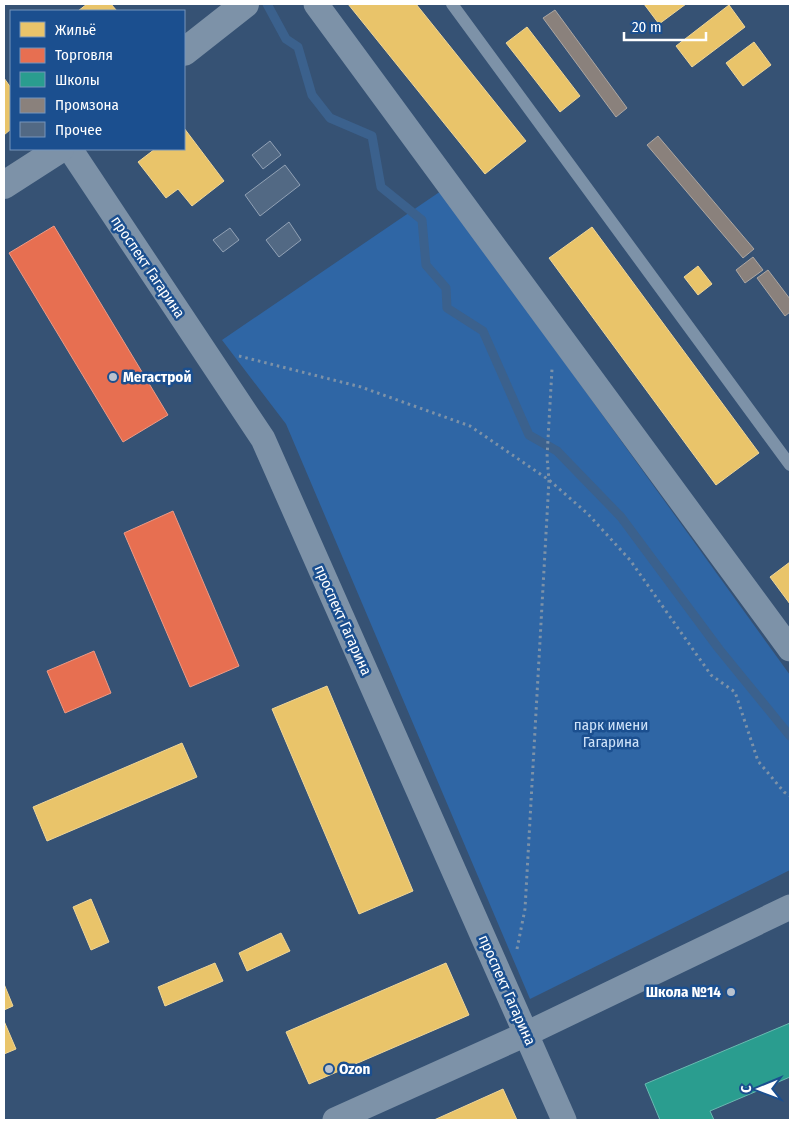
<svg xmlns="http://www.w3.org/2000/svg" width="794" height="1124" viewBox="0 0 794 1124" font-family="'Fira Sans Condensed',sans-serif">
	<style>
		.green { fill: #2f66a5 }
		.homes { fill: #e9c46a; stroke: #f0d697 }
		.shops { fill: #e76f51; stroke: #ee9a85 }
		.schools { fill: #2a9d8f; stroke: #6abab1 }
		.industry { fill: #8a817c; stroke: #ada7a3 }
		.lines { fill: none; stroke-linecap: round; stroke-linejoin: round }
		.stream { stroke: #3b618d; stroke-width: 9 }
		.building { fill: #526984; stroke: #92a2b6 }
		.path { stroke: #7d92a8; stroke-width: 3; stroke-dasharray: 2.5 4; stroke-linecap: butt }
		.service { stroke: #7d92a8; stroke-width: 12 }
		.minor { stroke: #7d92a8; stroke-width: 25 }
		.tertiary { stroke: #7d92a8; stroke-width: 28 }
		.poi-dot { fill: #b9c2ce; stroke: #1b4f8f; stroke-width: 2 }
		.labels { text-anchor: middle; stroke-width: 5; stroke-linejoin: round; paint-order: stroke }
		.street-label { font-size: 15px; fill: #fff; stroke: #1b4f8f }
		.poi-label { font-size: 15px; font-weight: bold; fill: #fff; stroke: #1b4f8f; text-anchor: start }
		.park-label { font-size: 15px; fill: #cfe3fa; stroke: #1b4f8f }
	</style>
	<rect width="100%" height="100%" fill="#365274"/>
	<path class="green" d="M 441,191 L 790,675 L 790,870 L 530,999 L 286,424 L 222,340 Z"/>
	<g class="homes">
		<path d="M 87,4 L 111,4 L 117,11 L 78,11 Z"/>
		<path d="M 348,4 L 416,4 L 526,141 L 485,174 Z"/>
		<path d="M 644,4 L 686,4 L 659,24 Z"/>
		<path d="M 729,5 L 745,27 L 692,67 L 676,46 Z"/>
		<path d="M 527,27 L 580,96 L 560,112 L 506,43 Z"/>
		<path d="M 754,42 L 771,65 L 743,86 L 726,63 Z"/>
		<path d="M 4,78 L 11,88 L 11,129 L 4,135 Z"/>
		<path d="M 184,128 L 224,181 L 192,206 L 178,189 L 166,198 L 138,162 L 155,149 L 184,149 Z"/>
		<path d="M 592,227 L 759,453 L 716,485 L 549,258 Z"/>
		<path d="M 698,266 L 712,284 L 698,295 L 684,277 Z"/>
		<path d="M 790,562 L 790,604 L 770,577 Z"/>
		<path d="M 327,686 L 413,891 L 359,914 L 272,709 Z"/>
		<path d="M 182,743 L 197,777 L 47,841 L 33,807 Z"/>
		<path d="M 91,899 L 109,942 L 91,950 L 73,907 Z"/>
		<path d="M 281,933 L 290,951 L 247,971 L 239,953 Z"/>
		<path d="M 215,963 L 223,981 L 165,1006 L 158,987 Z"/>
		<path d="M 446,963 L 469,1015 L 309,1084 L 286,1032 Z"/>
		<path d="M 4,984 L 13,1006 L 4,1010 Z"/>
		<path d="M 4,1021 L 16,1049 L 4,1054 Z"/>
		<path d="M 503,1089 L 517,1120 L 434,1120 Z"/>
	</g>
	<g class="shops">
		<path d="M 54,226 L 168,415 L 123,442 L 9,253 Z"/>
		<path d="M 173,511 L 239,666 L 190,687 L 124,533 Z"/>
		<path d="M 94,651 L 111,693 L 65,713 L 47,671 Z"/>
	</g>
	<path class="schools" d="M 790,1023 L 790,1077 L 710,1111 L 714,1120 L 660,1120 L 645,1084 Z"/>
	<g class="industry">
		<path d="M 555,10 L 627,108 L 616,117 L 543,18 Z"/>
		<path d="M 658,136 L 754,249 L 743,258 L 647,145 Z"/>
		<path d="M 753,257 L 763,270 L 745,283 L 736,270 Z"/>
		<path d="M 768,270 L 790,299 L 790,312 L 785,316 L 757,278 Z"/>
	</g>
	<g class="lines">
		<path class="stream" d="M 267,4 L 286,39 L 298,47 L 312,95 L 330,118 L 372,136 L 381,187 L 422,220 L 426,265 L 446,288 L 447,308 L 483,331 L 529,435 L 557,451 L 621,517 L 719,649 L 790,736"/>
	</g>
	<g class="building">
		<path d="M 270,141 L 281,155 L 263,169 L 252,155 Z"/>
		<path d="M 285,165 L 300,185 L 260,216 L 245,195 Z"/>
		<path d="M 289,222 L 301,240 L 279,257 L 266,240 Z"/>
		<path d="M 230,228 L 239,240 L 223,252 L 213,240 Z"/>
	</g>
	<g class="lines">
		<g class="path">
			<path d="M 239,356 L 361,387 L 470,426 L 549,480 L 588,514 L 630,560 L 711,675 L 735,692 L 758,761 L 784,792 L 790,796"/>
			<path d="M 517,949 L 525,909 L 549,480 L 547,457 L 552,369"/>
		</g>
		<path class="service" d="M 452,4 L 790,465"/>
		<g class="minor">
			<path d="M 316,4 L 790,649"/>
			<path d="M 70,149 L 263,439 L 564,1120"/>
			<path d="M 335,1120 L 526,1034 L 790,907"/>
		</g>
		<g class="tertiary">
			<path d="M 184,52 L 245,4"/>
			<path d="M 4,185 L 60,149"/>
		</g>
	</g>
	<g class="poi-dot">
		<circle cx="113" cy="377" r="5"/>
		<circle cx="731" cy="992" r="5"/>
		<circle cx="329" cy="1069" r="5"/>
	</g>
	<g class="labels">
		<g class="street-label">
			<text transform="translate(148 267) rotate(56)" y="5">проспект Гагарина</text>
			<text transform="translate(343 620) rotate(66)" y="5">проспект Гагарина</text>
			<text transform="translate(507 990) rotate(66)" y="5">проспект Гагарина</text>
		</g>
		<g class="poi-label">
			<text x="123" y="382">Мегастрой</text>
			<text x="721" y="997" text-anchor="end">Школа №14</text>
			<text x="339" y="1074">Ozon</text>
		</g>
		<g class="park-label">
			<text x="611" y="730">парк имени<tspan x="611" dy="17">Гагарина</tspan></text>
		</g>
	</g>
	<rect width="794" height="1124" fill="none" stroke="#ffffff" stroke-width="10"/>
	<rect x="10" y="10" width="175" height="140" fill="#1b4f8f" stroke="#7695bc"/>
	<rect x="20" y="22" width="25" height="15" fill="#e9c46a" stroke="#7695bc"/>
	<text x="55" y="35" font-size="15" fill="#ffffff">Жильё</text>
	<rect x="20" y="48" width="25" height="15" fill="#e76f51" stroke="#7695bc"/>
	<text x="55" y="60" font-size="15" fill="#ffffff">Торговля</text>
	<rect x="20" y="72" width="25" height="15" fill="#2a9d8f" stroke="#7695bc"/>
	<text x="55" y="85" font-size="15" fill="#ffffff">Школы</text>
	<rect x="20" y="98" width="25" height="15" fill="#8a817c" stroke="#7695bc"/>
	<text x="55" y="110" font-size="15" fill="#ffffff">Промзона</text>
	<rect x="20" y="122" width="25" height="15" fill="#526984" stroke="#7695bc"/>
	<text x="55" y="135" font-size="15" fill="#ffffff">Прочее</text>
	<g transform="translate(759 1089) rotate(269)" stroke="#1b4f8f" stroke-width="4" paint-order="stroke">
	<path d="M0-4L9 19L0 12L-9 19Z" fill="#ffffff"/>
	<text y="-8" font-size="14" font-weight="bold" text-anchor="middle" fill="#ffffff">С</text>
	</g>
	<path d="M624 32v8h82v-8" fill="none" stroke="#ffffff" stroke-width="2.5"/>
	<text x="632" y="32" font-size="15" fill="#ffffff" stroke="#1b4f8f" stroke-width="4" paint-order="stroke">20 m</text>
</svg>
